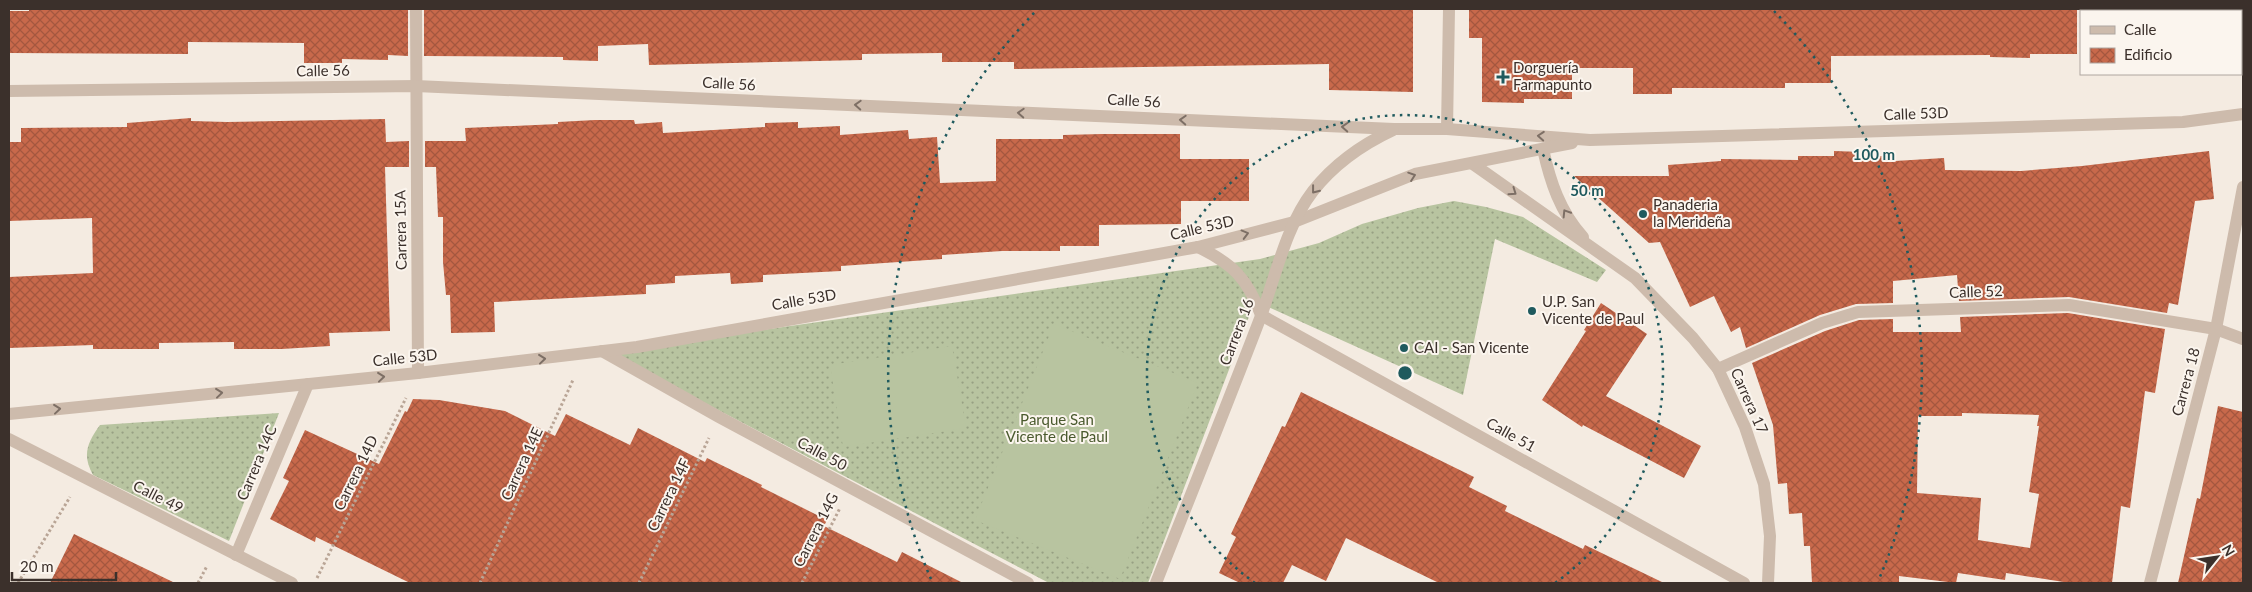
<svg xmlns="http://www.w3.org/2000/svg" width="2252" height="592" viewBox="0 0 2252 592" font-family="Lato,sans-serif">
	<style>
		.grass { fill: url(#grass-dots) }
		.pitch { fill: #b8c4a0 }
		.building { fill: url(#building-cross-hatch); fill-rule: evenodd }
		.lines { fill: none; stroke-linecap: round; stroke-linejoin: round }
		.path { stroke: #b9a596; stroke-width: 3; stroke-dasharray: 2.5 2.5; stroke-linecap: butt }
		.minor { stroke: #cdbbac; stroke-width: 12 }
		.oneway { stroke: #7d6f65 }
		.ring { fill: none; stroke: #1f5a5e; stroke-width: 2.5; stroke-dasharray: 2.5 5 }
		.poi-dot { fill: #1f5a5e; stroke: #fbf5ee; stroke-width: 2 }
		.labels { text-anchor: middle; stroke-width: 4; stroke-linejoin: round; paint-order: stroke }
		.poi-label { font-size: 15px; fill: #3b302b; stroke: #fbf5ee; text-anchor: start }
		.street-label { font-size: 15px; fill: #3b302b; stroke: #fbf5ee }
		.park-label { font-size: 15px; fill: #4a5a2e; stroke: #fbf5ee }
		.centre { fill: #1f5a5e; stroke: #fbf5ee; stroke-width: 2.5 }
		.ring-label { font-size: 15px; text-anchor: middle; font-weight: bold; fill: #1f5a5e; stroke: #fbf5ee; stroke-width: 4; stroke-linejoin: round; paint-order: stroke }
	</style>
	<defs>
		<pattern id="grass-dots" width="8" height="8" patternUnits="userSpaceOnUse" patternTransform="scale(1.25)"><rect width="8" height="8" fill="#b8c4a0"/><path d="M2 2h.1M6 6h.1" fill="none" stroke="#97a083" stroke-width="1.8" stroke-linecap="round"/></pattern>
		<pattern id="building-cross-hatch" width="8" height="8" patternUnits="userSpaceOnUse" patternTransform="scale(1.25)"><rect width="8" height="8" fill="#c8694b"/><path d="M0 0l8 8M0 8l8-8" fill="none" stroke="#a4573f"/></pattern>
	</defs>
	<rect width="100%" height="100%" fill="#f4ebe1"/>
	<g class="grass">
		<path d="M 1454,201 L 1486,207 L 1523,217 L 1606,270 L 1597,282 L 1495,239 L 1463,395 L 1255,301 L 1148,583 L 1049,583 L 607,352 L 1260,259 L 1319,243 L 1362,224 L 1418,208 Z"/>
		<path d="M 279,413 L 229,541 L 93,475 C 82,455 87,443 100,425 Z"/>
	</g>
	<g class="pitch">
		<path d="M 1054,324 L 1198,383 L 1120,579 L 975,520 Z"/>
		<path d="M 952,346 L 966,428 L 843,447 L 830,365 Z"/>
	</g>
	<g class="building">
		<path d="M 29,9 L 408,9 L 408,56 L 388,55 L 388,60 L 342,59 L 342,63 L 304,63 L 304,43 L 188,42 L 188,54 L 9,53 L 9,11 L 29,11 Z"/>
		<path d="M 424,9 L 1413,9 L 1413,92 L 1329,90 L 1329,64 L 1014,69 L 1014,62 L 942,62 L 942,53 L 862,54 L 862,60 L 649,65 L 648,44 L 598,46 L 598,61 L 563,60 L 563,57 L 424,56 Z"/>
		<path d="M 1469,9 L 2077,9 L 2077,54 L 2030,54 L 2030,58 L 1990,57 L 1990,55 L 1831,56 L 1831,83 L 1785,83 L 1785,88 L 1672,88 L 1672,94 L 1633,94 L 1633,68 L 1572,68 L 1572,99 L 1524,99 L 1524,103 L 1482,102 L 1482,38 L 1469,38 Z"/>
		<path d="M 191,118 L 191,121 L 227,122 L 385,119 L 386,142 L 409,141 L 409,167 L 385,167 L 390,331 L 329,333 L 330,346 L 282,349 L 234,349 L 234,342 L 159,343 L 159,349 L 93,349 L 93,345 L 9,348 L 9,277 L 93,273 L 92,218 L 9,221 L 9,142 L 21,142 L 21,128 L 127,127 L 127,123 Z"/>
		<path d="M 595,120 L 634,120 L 635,124 L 662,122 L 663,133 L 765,127 L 765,123 L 798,122 L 798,128 L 840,126 L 840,135 L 908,130 L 909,139 L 937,137 L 940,183 L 996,181 L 996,139 L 1063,139 L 1063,135 L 1102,134 L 1180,134 L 1180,159 L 1249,159 L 1249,201 L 1181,201 L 1181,224 L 1099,225 L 1099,246 L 1060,246 L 1060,251 L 1002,251 L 942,255 L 942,259 L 841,266 L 841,271 L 763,275 L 763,282 L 731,284 L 730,273 L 675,276 L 675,283 L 646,285 L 646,294 L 494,302 L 495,332 L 451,333 L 450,295 L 446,295 L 443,262 L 443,217 L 438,217 L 436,167 L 425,167 L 425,141 L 466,141 L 465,128 L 558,124 L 558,122 Z"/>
		<path d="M 1834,151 L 1863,152 L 1863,156 L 1895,156 L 1895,161 L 1944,158 L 1945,170 L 2021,171 L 2082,166 L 2209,151 L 2214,199 L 2195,201 L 2178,305 L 2169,303 L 2167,313 L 2069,297 L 1959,301 L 1957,275 L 1893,281 L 1893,303 L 1856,304 L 1820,315 L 1746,348 L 1740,327 L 1731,332 L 1714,296 L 1690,307 L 1660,242 L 1649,243 L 1574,176 L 1669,176 L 1668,165 L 1721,161 L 1721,159 L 1798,160 L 1798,156 L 1834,156 Z"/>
		<path d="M 1601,303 L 1647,334 L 1606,396 L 1701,446 L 1684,478 L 1583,425 L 1582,427 L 1542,400 L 1586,331 L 1584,330 Z"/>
		<path d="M 2068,313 L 2165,329 L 2155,393 L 2145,391 L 2130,508 L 2121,506 L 2112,583 L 2070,583 L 2006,573 L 2005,580 L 1958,573 L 1956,583 L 1899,576 L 1899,583 L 1812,583 L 1810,546 L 1804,546 L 1802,513 L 1789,514 L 1787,483 L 1778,484 L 1773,425 L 1752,363 L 1825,331 L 1859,320 L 1893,319 L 1893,332 L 1961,332 L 1960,317 ZM 1962,413 L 2039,415 L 2037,426 L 2039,426 L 2029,492 L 2039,494 L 2030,548 L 1978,540 L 1981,498 L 1917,493 L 1918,416 L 1962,416 Z"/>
		<path d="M 1301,392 L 1474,477 L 1469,487 L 1507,506 L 1505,511 L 1583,549 L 1585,545 L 1664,583 L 1439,583 L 1346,538 L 1326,581 L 1292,565 L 1283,583 L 1240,583 L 1219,573 L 1236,537 L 1231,534 L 1282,426 L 1285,427 Z"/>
		<path d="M 413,399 L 439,400 L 505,411 L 555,436 L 566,414 L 630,445 L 638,428 L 705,462 L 707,458 L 762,485 L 761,487 L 827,520 L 824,526 L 897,562 L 902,552 L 963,583 L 410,583 L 316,537 L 315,542 L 270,519 L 289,481 L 283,478 L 305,430 L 379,464 L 405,411 L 407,412 Z"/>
		<path d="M 2218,406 L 2243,412 L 2243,583 L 2178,583 L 2197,498 L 2200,499 Z"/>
		<path d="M 74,534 L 175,583 L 50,583 Z"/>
	</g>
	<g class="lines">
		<g class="path">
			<path d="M 317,578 L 406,398"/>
			<path d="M 18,583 L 70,497"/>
			<path d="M 198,583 L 207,566"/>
			<path d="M 480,583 L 573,380"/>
			<path d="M 639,583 L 709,438"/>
			<path d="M 802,583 L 840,508"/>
		</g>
		<g class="minor">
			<path d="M 416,9 L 418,373"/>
			<path d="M 9,91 L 416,86 L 1394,129 L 1447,129 L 1590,140 L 2183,122 L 2243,114"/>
			<path d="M 1447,129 L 1449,9"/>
			<path d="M 1543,149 C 1550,181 1560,212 1583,237"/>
			<path d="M 1473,164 L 1635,278 L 1693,338 L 1718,369 L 1745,427 L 1764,484 L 1770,536 L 1768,583"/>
			<path d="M 1198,247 C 1233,264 1247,278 1261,315"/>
			<path d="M 1261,315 L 1744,583"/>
			<path d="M 602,351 L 719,417 L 1028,583"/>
			<path d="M 1718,369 L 1822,323 L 1858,312 L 2069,305 L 2216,329 L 2243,339"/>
			<path d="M 9,414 L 418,373 L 637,347 L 1198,247 L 1294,222 L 1415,174 L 1572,143"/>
			<path d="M 9,439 L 292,583"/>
			<path d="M 236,555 L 308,384"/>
			<path d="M 1156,583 C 1191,494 1227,405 1261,316 C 1276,275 1286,226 1313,191 C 1335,163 1361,145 1393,130"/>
			<path d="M 2150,583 L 2216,329 L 2243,187"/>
		</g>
	</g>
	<defs><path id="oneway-chevron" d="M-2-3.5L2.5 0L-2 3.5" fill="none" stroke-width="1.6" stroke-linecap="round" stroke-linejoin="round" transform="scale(1.25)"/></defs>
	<g class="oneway">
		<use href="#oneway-chevron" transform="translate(858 105) rotate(-177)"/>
		<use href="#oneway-chevron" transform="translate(1021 113) rotate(-177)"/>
		<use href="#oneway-chevron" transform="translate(1183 120) rotate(-177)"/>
		<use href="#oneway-chevron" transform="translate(1345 127) rotate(-177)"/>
		<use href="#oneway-chevron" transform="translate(1541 136) rotate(-176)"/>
		<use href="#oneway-chevron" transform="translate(1412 176) rotate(-19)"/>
		<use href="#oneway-chevron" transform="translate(1315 190) rotate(128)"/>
		<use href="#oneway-chevron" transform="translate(1513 192) rotate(35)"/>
		<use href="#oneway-chevron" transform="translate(1566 213) rotate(-122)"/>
		<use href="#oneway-chevron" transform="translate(1245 234) rotate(-15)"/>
		<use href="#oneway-chevron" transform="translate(542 359) rotate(-6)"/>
		<use href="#oneway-chevron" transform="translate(381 377) rotate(-6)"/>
		<use href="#oneway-chevron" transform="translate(219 393) rotate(-6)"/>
		<use href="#oneway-chevron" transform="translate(57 409) rotate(-6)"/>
	</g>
	<g class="ring">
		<path d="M1255 583A258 258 0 1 1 1555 583"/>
		<path d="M931 579A517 517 0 0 1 1036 11M1774 11A517 517 0 0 1 1879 579"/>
	</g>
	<g class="poi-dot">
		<path d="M1500.5 69.5h5v5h5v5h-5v5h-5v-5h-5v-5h5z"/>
		<circle cx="1643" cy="214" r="5"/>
		<circle cx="1532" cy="311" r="5"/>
		<circle cx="1404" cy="348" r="5"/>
	</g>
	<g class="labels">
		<g class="poi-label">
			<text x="1513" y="73">Dorguería<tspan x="1513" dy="17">Farmapunto</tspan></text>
			<text x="1653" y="210">Panaderia<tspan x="1653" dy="17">la Merideña</tspan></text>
			<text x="1542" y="307">U.P. San<tspan x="1542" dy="17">Vicente de Paul</tspan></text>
			<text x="1414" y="353">CAI - San Vicente</text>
		</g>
		<g class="street-label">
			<text transform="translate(323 71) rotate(-1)" y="5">Calle 56</text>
			<text transform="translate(729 84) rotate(3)" y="5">Calle 56</text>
			<text transform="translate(1134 101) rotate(3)" y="5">Calle 56</text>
			<text transform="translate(1916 114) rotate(-2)" y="5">Calle 53D</text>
			<text transform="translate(1202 228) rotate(-13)" y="5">Calle 53D</text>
			<text transform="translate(401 230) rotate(-91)" y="5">Carrera 15A</text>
			<text transform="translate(1976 292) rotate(-2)" y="5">Calle 52</text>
			<text transform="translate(804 300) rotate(-10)" y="5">Calle 53D</text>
			<text transform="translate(1237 332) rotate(-69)" y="5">Carrera 16</text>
			<text transform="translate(405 358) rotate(-6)" y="5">Calle 53D</text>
			<text transform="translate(2186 382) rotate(-75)" y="5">Carrera 18</text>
			<text transform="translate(1749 401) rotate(66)" y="5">Carrera 17</text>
			<text transform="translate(1511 435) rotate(29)" y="5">Calle 51</text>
			<text transform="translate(822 454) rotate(28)" y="5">Calle 50</text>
			<text transform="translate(257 463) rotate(-67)" y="5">Carrera 14C</text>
			<text transform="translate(522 464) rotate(-65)" y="5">Carrera 14E</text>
			<text transform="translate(356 473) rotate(-64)" y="5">Carrera 14D</text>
			<text transform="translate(669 495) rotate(-64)" y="5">Carrera 14F</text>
			<text transform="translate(158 497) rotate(27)" y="5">Calle 49</text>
			<text transform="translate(816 530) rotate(-63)" y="5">Carrera 14G</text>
		</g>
		<g class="park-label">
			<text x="1057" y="425">Parque San<tspan x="1057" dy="17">Vicente de Paul</tspan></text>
		</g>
	</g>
	<circle cx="1405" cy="373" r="8" class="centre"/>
	<g class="ring-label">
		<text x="1874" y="160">100 m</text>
		<text x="1587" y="196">50 m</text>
	</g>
	<rect width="2252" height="592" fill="none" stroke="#3b302b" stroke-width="20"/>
	<rect x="2080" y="10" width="162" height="65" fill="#fbf5ee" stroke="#aea6a0"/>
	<rect x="2090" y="26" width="25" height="8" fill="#cdbbac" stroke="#aea6a0"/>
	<text x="2124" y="35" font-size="15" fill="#3b302b">Calle</text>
	<rect x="2090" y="48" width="25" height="15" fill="url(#building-cross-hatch)" stroke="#aea6a0"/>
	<text x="2124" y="60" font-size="15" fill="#3b302b">Edificio</text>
	<g transform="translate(2217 557) rotate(60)" stroke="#fbf5ee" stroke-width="4" paint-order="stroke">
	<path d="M0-4L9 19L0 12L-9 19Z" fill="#3b302b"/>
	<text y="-8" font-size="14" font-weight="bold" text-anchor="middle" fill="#3b302b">N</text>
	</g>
	<path d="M12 572v8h104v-8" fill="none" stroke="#3b302b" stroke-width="2.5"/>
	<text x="20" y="572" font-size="15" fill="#3b302b" stroke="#fbf5ee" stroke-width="4" paint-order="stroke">20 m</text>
</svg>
